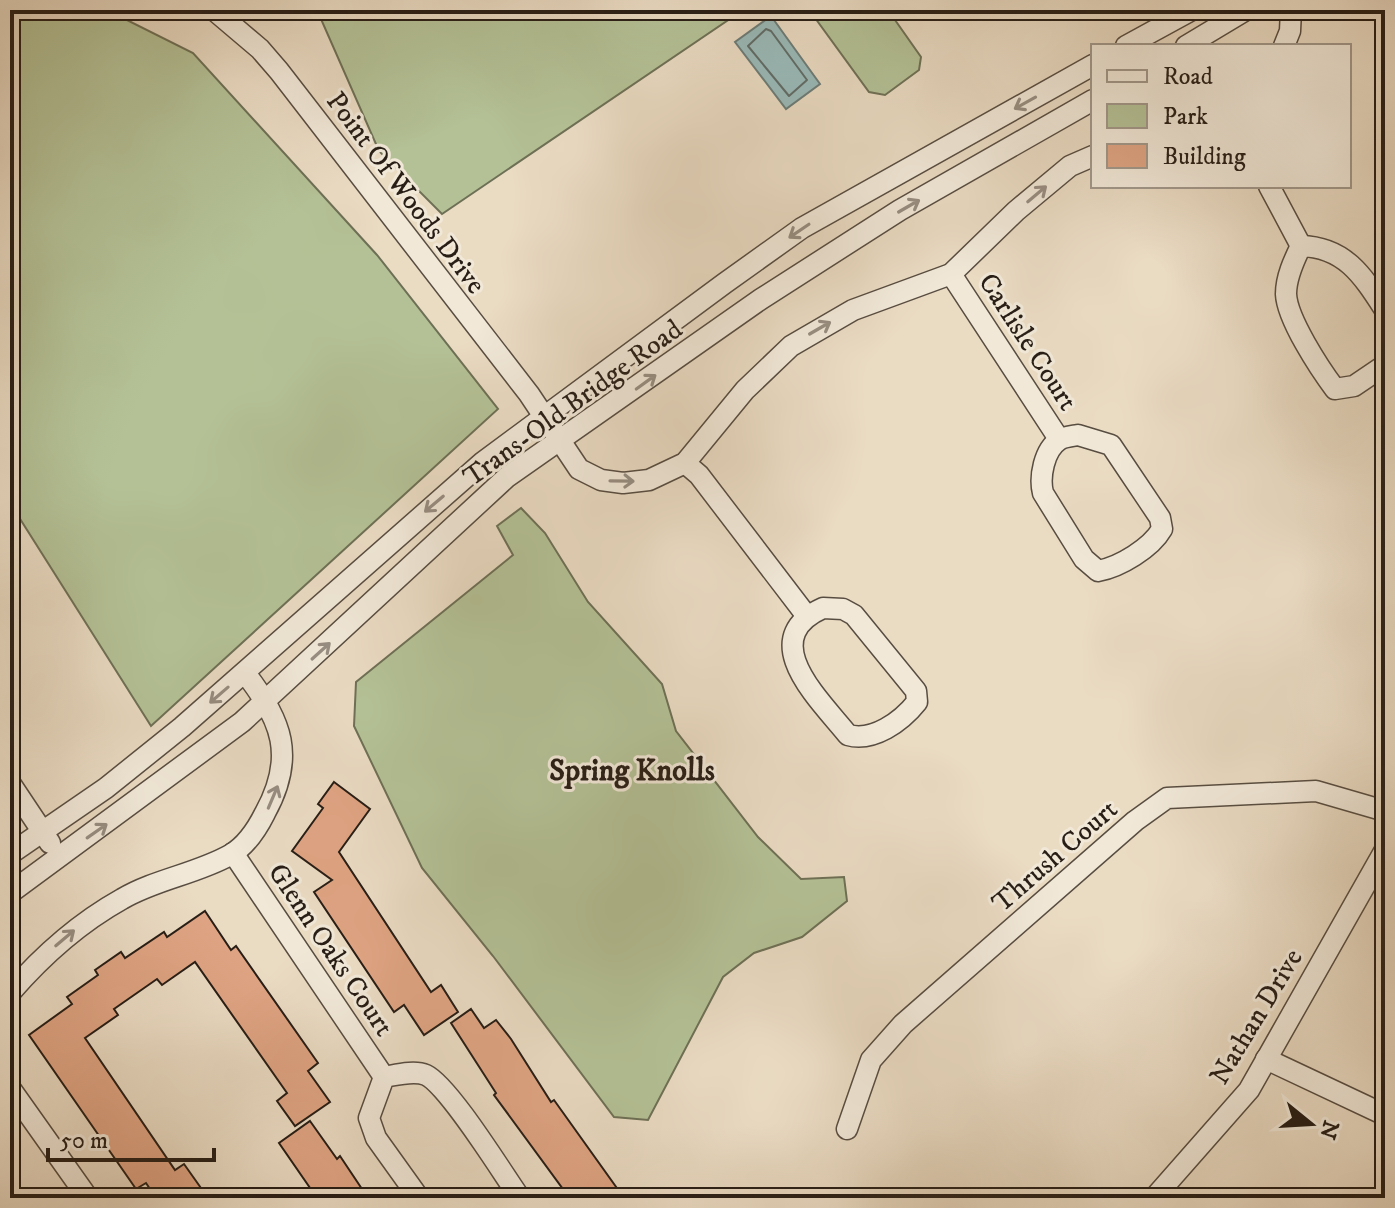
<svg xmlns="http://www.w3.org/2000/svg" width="1395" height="1208" viewBox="0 0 1395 1208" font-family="'IM FELL DW Pica',serif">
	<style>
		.green { fill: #b4c196; stroke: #6e7056; stroke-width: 2 }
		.water { fill: #99bab9; stroke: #6c7c78; stroke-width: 2 }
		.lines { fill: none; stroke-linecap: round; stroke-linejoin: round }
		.shore { stroke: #606c68; stroke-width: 2 }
		.building { fill: #dfa483; stroke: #281e16; stroke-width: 2 }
		.street-casing { stroke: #584d41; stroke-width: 23 }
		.street { stroke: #f1e8d8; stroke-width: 20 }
		.oneway { stroke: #978d81 }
		.labels { text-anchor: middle; stroke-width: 6; stroke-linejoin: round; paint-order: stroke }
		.street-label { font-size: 28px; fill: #281e16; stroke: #f1e8d8 }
		.neighbourhood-label { font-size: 30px; font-weight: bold; fill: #281e16; stroke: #f1e8d8 }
	</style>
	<rect width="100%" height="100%" fill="#eadbc3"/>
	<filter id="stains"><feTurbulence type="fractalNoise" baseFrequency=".0025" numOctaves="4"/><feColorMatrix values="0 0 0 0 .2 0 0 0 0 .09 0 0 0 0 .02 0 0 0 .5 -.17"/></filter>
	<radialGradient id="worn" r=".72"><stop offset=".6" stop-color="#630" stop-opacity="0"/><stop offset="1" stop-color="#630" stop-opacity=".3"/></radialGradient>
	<g class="green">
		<path d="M 10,10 L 107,10 L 193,53 L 377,255 L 498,409 L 151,726 L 10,503 Z"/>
		<path d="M 317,10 L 743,10 L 442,214 L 379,151 Z"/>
		<path d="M 888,10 L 921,57 L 919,70 L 885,95 L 869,92 L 810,11 Z"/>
		<path d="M 521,508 L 545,533 L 588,602 L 662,684 L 676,731 L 758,837 L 801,879 L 844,877 L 847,901 L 802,937 L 754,953 L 723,977 L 648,1120 L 614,1117 L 493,956 L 422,868 L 354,726 L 356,682 L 513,555 L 497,526 Z"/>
	</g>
	<path class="water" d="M 771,16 L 820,84 L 786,109 L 735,42 Z"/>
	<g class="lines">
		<path class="shore" d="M 766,29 L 771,31 L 807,80 L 789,96 L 748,46 Z"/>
	</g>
	<g class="building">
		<path d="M 334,782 L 370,809 L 339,852 L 431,992 L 441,985 L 458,1012 L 424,1035 L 404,1005 L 394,1012 L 314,892 L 332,880 L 292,851 L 323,808 L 318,804 Z"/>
		<path d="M 205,911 L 231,950 L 236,946 L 318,1063 L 308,1071 L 330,1102 L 295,1126 L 277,1101 L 287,1093 L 195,962 L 162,985 L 157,979 L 114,1009 L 118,1015 L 85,1038 L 175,1170 L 184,1164 L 208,1198 L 156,1198 L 146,1183 L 136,1189 L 29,1035 L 72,1004 L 67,997 L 98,975 L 95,970 L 121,952 L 125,958 L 164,932 L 167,937 Z"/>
		<path d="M 471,1009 L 484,1028 L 496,1020 L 511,1039 L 551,1102 L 554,1100 L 624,1198 L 571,1198 L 563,1189 L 494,1095 L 496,1093 L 451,1023 Z"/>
		<path d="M 310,1121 L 337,1159 L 340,1156 L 368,1198 L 317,1198 L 279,1143 Z"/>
	</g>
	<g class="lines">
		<g class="street-casing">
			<g id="street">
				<path d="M 214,10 L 260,49 L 279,71 L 529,394 L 579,469 L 601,480 L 623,483 L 649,480 L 685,463 L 745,390 L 791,346 L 853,310 L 951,274 L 1016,211 L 1070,166 L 1093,156"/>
				<path d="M 1126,46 L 1192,10"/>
				<path d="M 1186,46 L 1246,10"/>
				<path d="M 1284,46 L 1290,31 L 1291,10"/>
				<path d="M 1269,186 L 1301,246"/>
				<path d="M 951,274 L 1059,439"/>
				<path d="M 1385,310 C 1363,276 1345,247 1301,246 C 1294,260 1286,277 1286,294 C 1287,319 1320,369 1335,389 L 1354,386 L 1385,365"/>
				<path d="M 1078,435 L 1111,445 L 1160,518 L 1162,529 C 1151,548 1120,567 1098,571 L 1084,559 L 1043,493 C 1039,477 1044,450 1059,440 C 1063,437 1073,436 1078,435 Z"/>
				<path d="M 685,463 L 699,475 L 806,615"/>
				<path d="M 823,608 L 843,609 L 854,615 L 916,691 L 917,702 C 901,722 873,742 848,735 C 820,700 754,639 823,608 Z"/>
				<path d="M 10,783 L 50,843"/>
				<path d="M 233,853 L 384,1077"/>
				<path d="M 10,854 L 106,788 L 182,727 L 483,462 L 725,283 L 802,228 L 1093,65"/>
				<path d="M 10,893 L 242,722 L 507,477 L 761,299 L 900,210 L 1093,100"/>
				<path d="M 10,993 C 42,956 79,923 122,899 C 156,879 196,874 230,855 C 246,846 257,829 265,813 C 296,757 282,720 245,673"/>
				<path d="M 1266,1059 L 1385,1115"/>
				<path d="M 10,1088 L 88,1198"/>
				<path d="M 847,1129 L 871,1060 L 903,1024 L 1135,821 L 1167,798 L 1316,791 L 1385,811"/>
				<path d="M 419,1198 L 376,1138 L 369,1118 L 384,1077 C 396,1075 414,1070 426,1075 C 449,1086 503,1174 520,1198"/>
				<path d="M 1154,1198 L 1249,1090 L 1385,850"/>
			</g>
		</g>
		<use href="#street" class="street"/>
	</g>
	<defs><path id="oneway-shaft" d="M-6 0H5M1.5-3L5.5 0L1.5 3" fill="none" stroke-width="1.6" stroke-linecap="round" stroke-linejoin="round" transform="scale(2)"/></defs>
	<g class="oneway">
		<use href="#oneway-shaft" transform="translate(1025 103) rotate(151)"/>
		<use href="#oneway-shaft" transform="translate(1037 194) rotate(-40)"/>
		<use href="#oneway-shaft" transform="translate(909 206) rotate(-30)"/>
		<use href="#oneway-shaft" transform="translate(799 231) rotate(146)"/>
		<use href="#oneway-shaft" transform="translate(820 328) rotate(-30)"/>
		<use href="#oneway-shaft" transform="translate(646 382) rotate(-36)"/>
		<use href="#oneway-shaft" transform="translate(622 481) rotate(1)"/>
		<use href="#oneway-shaft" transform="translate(434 504) rotate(140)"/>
		<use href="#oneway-shaft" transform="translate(321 651) rotate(-42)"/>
		<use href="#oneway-shaft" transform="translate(219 695) rotate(139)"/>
		<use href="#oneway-shaft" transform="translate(273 797) rotate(-67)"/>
		<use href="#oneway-shaft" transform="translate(97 831) rotate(-35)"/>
		<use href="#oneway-shaft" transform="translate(65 938) rotate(-40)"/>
	</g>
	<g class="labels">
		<g class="street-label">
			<text transform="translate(407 192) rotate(53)" y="10">Point Of Woods Drive</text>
			<text transform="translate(1029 341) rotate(57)" y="10">Carlisle Court</text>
			<text transform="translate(572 402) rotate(-36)" y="10">Trans-Old Bridge Road</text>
			<text transform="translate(1054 855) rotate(-41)" y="10">Thrush Court</text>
			<text transform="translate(332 949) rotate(56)" y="10">Glenn Oaks Court</text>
			<text transform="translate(1255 1016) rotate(-59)" y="10">Nathan Drive</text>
		</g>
		<g class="neighbourhood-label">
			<text x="632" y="780">Spring Knolls</text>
		</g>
	</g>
	<rect width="1395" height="1208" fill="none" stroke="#eadbc3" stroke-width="40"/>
	<rect x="12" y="12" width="1371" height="1184" fill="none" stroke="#281e16" stroke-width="4"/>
	<rect x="20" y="20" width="1355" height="1168" fill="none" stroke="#281e16" stroke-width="2"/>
	<rect x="1091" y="44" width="260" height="144" fill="#f1e8d8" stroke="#a1978a" stroke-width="2"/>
	<rect x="1107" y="70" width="40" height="12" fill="#f1e8d8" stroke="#a1978a" stroke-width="2"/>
	<text x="1163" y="84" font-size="24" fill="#281e16">Road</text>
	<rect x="1107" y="104" width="40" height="24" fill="#b4c196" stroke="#a1978a" stroke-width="2"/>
	<text x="1163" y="124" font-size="24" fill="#281e16">Park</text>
	<rect x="1107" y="144" width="40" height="24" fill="#dfa483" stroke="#a1978a" stroke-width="2"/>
	<text x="1163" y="164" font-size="24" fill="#281e16">Building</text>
	<g transform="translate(1311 1124) rotate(108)" stroke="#f1e8d8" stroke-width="6" paint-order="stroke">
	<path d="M0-6L14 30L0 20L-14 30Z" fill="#281e16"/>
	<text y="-12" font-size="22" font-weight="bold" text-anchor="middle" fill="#281e16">N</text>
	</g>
	<path d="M48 1148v12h166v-12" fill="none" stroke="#281e16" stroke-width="4"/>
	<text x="60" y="1148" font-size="24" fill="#281e16" stroke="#f1e8d8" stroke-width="6" paint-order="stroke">50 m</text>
	<rect width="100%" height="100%" filter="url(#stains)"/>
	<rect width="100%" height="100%" fill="url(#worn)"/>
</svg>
